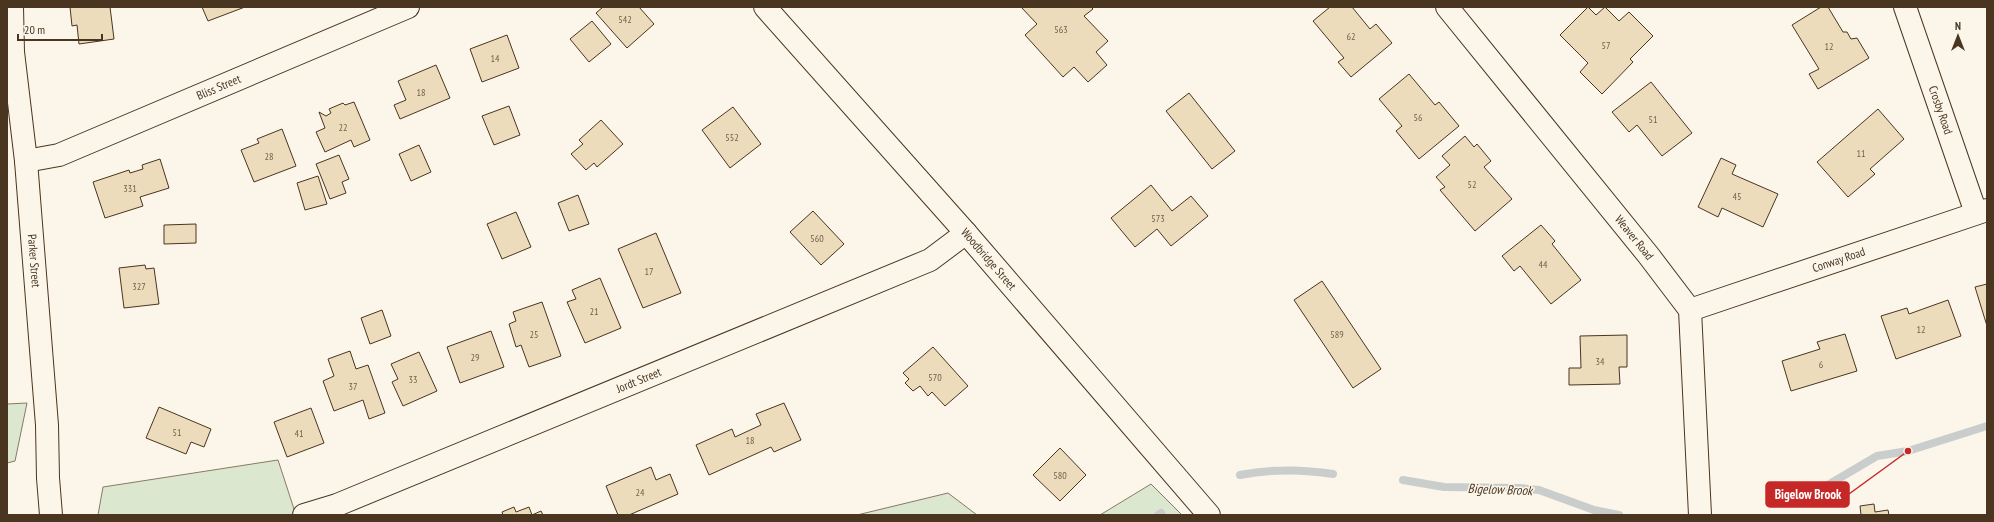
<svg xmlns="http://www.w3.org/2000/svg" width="1994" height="522" viewBox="0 0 1994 522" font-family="'PT Sans Narrow',sans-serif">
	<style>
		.green { fill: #dce7d0; stroke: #887966 }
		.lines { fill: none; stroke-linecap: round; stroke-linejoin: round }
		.stream { stroke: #c9cecd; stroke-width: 8 }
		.building { fill: #ecdcbc; stroke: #4a3520 }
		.minor-casing { stroke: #4a3520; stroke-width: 24 }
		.major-casing { stroke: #4a3520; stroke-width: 24 }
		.minor { stroke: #fbf6e9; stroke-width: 22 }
		.major { stroke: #fbf6e9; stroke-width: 22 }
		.labels { text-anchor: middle; stroke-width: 3; stroke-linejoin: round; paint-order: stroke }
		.number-label { font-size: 10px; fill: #725f47 }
		.street-label { font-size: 12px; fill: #4a3520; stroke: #fbf6e9 }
		.water-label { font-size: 13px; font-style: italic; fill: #4a3520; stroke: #fbf6e9 }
		.leader { fill: none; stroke: #c62828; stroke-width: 1.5 }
		.callout-dot { fill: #c62828; stroke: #fbf6e9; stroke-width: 1.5 }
		.callout { fill: #c62828; stroke: #c62828; stroke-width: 1.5 }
		.callout-label { font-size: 13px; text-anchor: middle; font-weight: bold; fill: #fff }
	</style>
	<rect width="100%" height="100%" fill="#fbf6e9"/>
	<g class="green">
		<path d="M 27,403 L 15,461 L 7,463 L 7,404 Z"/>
		<path d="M 278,460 L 296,515 L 98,515 L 103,487 Z"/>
		<path d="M 1151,484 L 1182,515 L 1100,515 Z"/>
		<path d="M 948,493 L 977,515 L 857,515 Z"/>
	</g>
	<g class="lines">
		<g class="stream">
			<path d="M 1240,475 C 1271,469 1301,469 1333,474"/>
			<path d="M 1403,480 L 1444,487 L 1520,488 L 1539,490 L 1594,510 L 1619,515"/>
			<path d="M 1821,489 L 1877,456 L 1908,451 L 1987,426"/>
			<path d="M 1158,515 L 1161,513"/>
		</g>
	</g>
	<g class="building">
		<path d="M 70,7 L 110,7 L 114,39 L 79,44 L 77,25 L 72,26 Z"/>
		<path d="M 202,7 L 245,7 L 208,21 Z"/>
		<path d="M 603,7 L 639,7 L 654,24 L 627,48 L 596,13 Z"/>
		<path d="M 1021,7 L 1091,7 L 1093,9 L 1084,16 L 1108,41 L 1096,52 L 1107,65 L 1088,82 L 1074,67 L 1063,77 L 1025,35 L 1037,24 Z"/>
		<path d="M 1330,7 L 1352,7 L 1370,29 L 1376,24 L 1392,43 L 1351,77 L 1338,62 L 1344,58 L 1313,21 Z"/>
		<path d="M 1588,7 L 1596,15 L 1605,7 L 1619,21 L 1629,12 L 1653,36 L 1630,59 L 1633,62 L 1602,94 L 1580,72 L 1588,63 L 1560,35 Z"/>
		<path d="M 1821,7 L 1828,7 L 1843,32 L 1847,32 L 1851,39 L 1857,38 L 1869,58 L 1818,89 L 1809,74 L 1819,69 L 1792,25 Z"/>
		<path d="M 592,21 L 611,44 L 589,62 L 570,39 Z"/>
		<path d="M 507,35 L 519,68 L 482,82 L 470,49 Z"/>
		<path d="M 436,65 L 450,98 L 400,119 L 394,105 L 406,100 L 398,81 Z"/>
		<path d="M 1409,74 L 1435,105 L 1439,102 L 1459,126 L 1419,159 L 1396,131 L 1402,126 L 1379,99 Z"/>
		<path d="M 1651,82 L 1692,133 L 1662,156 L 1637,125 L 1629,132 L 1612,112 Z"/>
		<path d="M 1189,93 L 1235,151 L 1212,169 L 1166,111 Z"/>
		<path d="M 354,102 L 370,140 L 354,147 L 351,140 L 325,152 L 316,132 L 325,128 L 319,112 L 326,116 L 331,113 L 329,109 L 343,103 L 345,105 Z"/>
		<path d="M 509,106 L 520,135 L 494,145 L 482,116 Z"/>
		<path d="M 733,107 L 761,144 L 730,168 L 702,130 Z"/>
		<path d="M 1878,109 L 1904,139 L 1870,169 L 1875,174 L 1848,197 L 1817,162 Z"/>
		<path d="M 601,120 L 623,144 L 597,167 L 594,163 L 586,170 L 571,154 L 583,144 L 579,140 Z"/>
		<path d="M 282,129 L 296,166 L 254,182 L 241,150 L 259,143 L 257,139 Z"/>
		<path d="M 1465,136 L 1474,147 L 1477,144 L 1491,161 L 1484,167 L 1512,199 L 1475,231 L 1440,190 L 1445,187 L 1436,177 L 1450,165 L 1442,156 Z"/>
		<path d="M 419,145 L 431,172 L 411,181 L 399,154 Z"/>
		<path d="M 339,155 L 349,179 L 342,182 L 346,193 L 330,199 L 316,164 Z"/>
		<path d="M 1721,158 L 1736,165 L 1732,174 L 1778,194 L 1763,227 L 1722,208 L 1718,217 L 1698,207 Z"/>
		<path d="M 160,159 L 169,188 L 140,197 L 143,206 L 105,218 L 93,182 L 129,170 L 130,173 L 143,169 L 142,165 Z"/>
		<path d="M 318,176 L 327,204 L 305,210 L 297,183 Z"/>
		<path d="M 1151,185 L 1172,211 L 1191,196 L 1208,216 L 1171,246 L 1157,229 L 1135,247 L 1111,218 Z"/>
		<path d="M 578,195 L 589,224 L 569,231 L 558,203 Z"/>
		<path d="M 813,211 L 844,244 L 821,265 L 790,232 Z"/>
		<path d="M 516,212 L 531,247 L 502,259 L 487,224 Z"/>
		<path d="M 196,224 L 196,243 L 164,244 L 164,225 Z"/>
		<path d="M 1541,225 L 1555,241 L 1552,244 L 1581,280 L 1551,304 L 1520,266 L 1514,271 L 1502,256 Z"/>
		<path d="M 656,233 L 681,293 L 643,308 L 618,249 Z"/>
		<path d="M 145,265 L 146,269 L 154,268 L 159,304 L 124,308 L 119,268 Z"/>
		<path d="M 600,278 L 621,328 L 585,343 L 567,302 L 576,299 L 572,290 Z"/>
		<path d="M 1322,281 L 1381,369 L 1353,388 L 1294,300 Z"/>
		<path d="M 1987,284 L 1987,326 L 1975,287 Z"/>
		<path d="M 1948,300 L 1961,336 L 1896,359 L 1881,316 L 1907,308 L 1909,314 Z"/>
		<path d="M 542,302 L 561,356 L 529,367 L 521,345 L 516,347 L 509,324 L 516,321 L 513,312 Z"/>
		<path d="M 382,310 L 391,336 L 370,344 L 361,318 Z"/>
		<path d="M 491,331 L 504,367 L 460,383 L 447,347 Z"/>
		<path d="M 1845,334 L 1857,371 L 1791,391 L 1782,361 L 1820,349 L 1817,342 Z"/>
		<path d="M 1627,335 L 1627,367 L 1619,367 L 1620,384 L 1569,385 L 1569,368 L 1581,368 L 1580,336 Z"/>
		<path d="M 933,347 L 968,386 L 945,406 L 932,392 L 928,396 L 920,386 L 913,391 L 905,383 L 909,379 L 903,373 Z"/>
		<path d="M 350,351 L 356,369 L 368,365 L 385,413 L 369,419 L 363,400 L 334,411 L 323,381 L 334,376 L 328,359 Z"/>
		<path d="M 419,352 L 437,391 L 403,406 L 392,382 L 398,379 L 391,364 Z"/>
		<path d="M 784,403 L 801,440 L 774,452 L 771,447 L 709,475 L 696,445 L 732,429 L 735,437 L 761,425 L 756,414 Z"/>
		<path d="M 159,407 L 211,429 L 204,447 L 191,442 L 186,454 L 146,438 Z"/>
		<path d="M 311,408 L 324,443 L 287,457 L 274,422 Z"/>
		<path d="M 1060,448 L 1086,475 L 1060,501 L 1033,475 Z"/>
		<path d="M 651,467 L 656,480 L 670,474 L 678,494 L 629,515 L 618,515 L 606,486 Z"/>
		<path d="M 1874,504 L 1875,512 L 1888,510 L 1889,515 L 1861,515 L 1860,506 Z"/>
		<path d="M 514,507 L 516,512 L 529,507 L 532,515 L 541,511 L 543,515 L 503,515 L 502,512 Z"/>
	</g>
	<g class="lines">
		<g class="minor-casing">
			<g id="minor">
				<path id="s1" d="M 12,7 L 13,52 L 26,161 L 47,425 L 48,478 L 51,515"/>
				<path id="s2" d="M 1447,7 L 1649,256 L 1690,310 L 1700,515"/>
				<path id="s3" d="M 1905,7 L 1976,213"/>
				<path id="s4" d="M 26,161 L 59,155 L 408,7"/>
				<path id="s5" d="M 1690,310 L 1987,210"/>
				<path id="s6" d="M 304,515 L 337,505 L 930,260 L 966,233"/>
			</g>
		</g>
		<g class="major-casing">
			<g id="major">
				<path id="s7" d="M 765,7 L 966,233 L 1209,515"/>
			</g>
		</g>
		<use href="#minor" class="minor"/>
		<use href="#major" class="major"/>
	</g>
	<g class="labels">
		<g class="number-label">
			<text x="625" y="23">542</text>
			<text x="1061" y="33">563</text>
			<text x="1351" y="40">62</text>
			<text x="1606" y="49">57</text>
			<text x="1829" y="50">12</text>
			<text x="495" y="62">14</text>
			<text x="421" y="96">18</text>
			<text x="1418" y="121">56</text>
			<text x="1653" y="123">51</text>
			<text x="343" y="131">22</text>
			<text x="732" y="141">552</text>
			<text x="1861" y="157">11</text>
			<text x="269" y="160">28</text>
			<text x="1472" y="188">52</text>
			<text x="130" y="192">331</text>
			<text x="1737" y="200">45</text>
			<text x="1158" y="222">573</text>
			<text x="817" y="242">560</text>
			<text x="1543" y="268">44</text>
			<text x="649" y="275">17</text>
			<text x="139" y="290">327</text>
			<text x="594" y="315">21</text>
			<text x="1921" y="333">12</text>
			<text x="534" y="338">25</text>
			<text x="1337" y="338">589</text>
			<text x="475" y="361">29</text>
			<text x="1600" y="365">34</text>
			<text x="1821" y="368">6</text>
			<text x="935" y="381">570</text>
			<text x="413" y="383">33</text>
			<text x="353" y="390">37</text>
			<text x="177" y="436">51</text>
			<text x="299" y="437">41</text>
			<text x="750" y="444">18</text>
			<text x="1060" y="479">580</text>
			<text x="640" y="496">24</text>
		</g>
		<g class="street-label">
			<text dy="4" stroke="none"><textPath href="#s4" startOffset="207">Bliss Street</textPath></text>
			<text dy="4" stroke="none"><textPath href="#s3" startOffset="109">Crosby Road</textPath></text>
			<text dy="4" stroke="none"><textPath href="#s2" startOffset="297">Weaver Road</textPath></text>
			<text dy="4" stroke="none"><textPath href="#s7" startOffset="337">Woodbridge Street</textPath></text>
			<text dy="4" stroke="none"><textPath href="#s5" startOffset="157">Conway Road</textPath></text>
			<text dy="4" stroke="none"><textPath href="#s1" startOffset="255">Parker Street</textPath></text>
			<text dy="4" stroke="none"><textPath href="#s6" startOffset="361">Jordt Street</textPath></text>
		</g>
		<g class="water-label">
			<text transform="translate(1500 489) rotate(2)" y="5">Bigelow Brook</text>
		</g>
	</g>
	<path class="leader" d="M1908 451L1849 494"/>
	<circle class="callout-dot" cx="1908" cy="451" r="4"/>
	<rect class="callout" x="1766" y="482" width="83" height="25" rx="4"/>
	<g class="callout-label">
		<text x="1808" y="499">Bigelow Brook</text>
	</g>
	<rect width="1994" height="522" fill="none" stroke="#4a3520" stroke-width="16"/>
	<g transform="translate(1958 36)" stroke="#fbf6e9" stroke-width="3" paint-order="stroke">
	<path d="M0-3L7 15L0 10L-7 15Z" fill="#4a3520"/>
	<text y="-6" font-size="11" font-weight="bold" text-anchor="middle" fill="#4a3520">N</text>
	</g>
	<path d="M18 34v6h84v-6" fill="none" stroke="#4a3520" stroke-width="2"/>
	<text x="24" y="34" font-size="12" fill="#4a3520" stroke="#fbf6e9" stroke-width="3" paint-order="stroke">20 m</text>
</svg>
